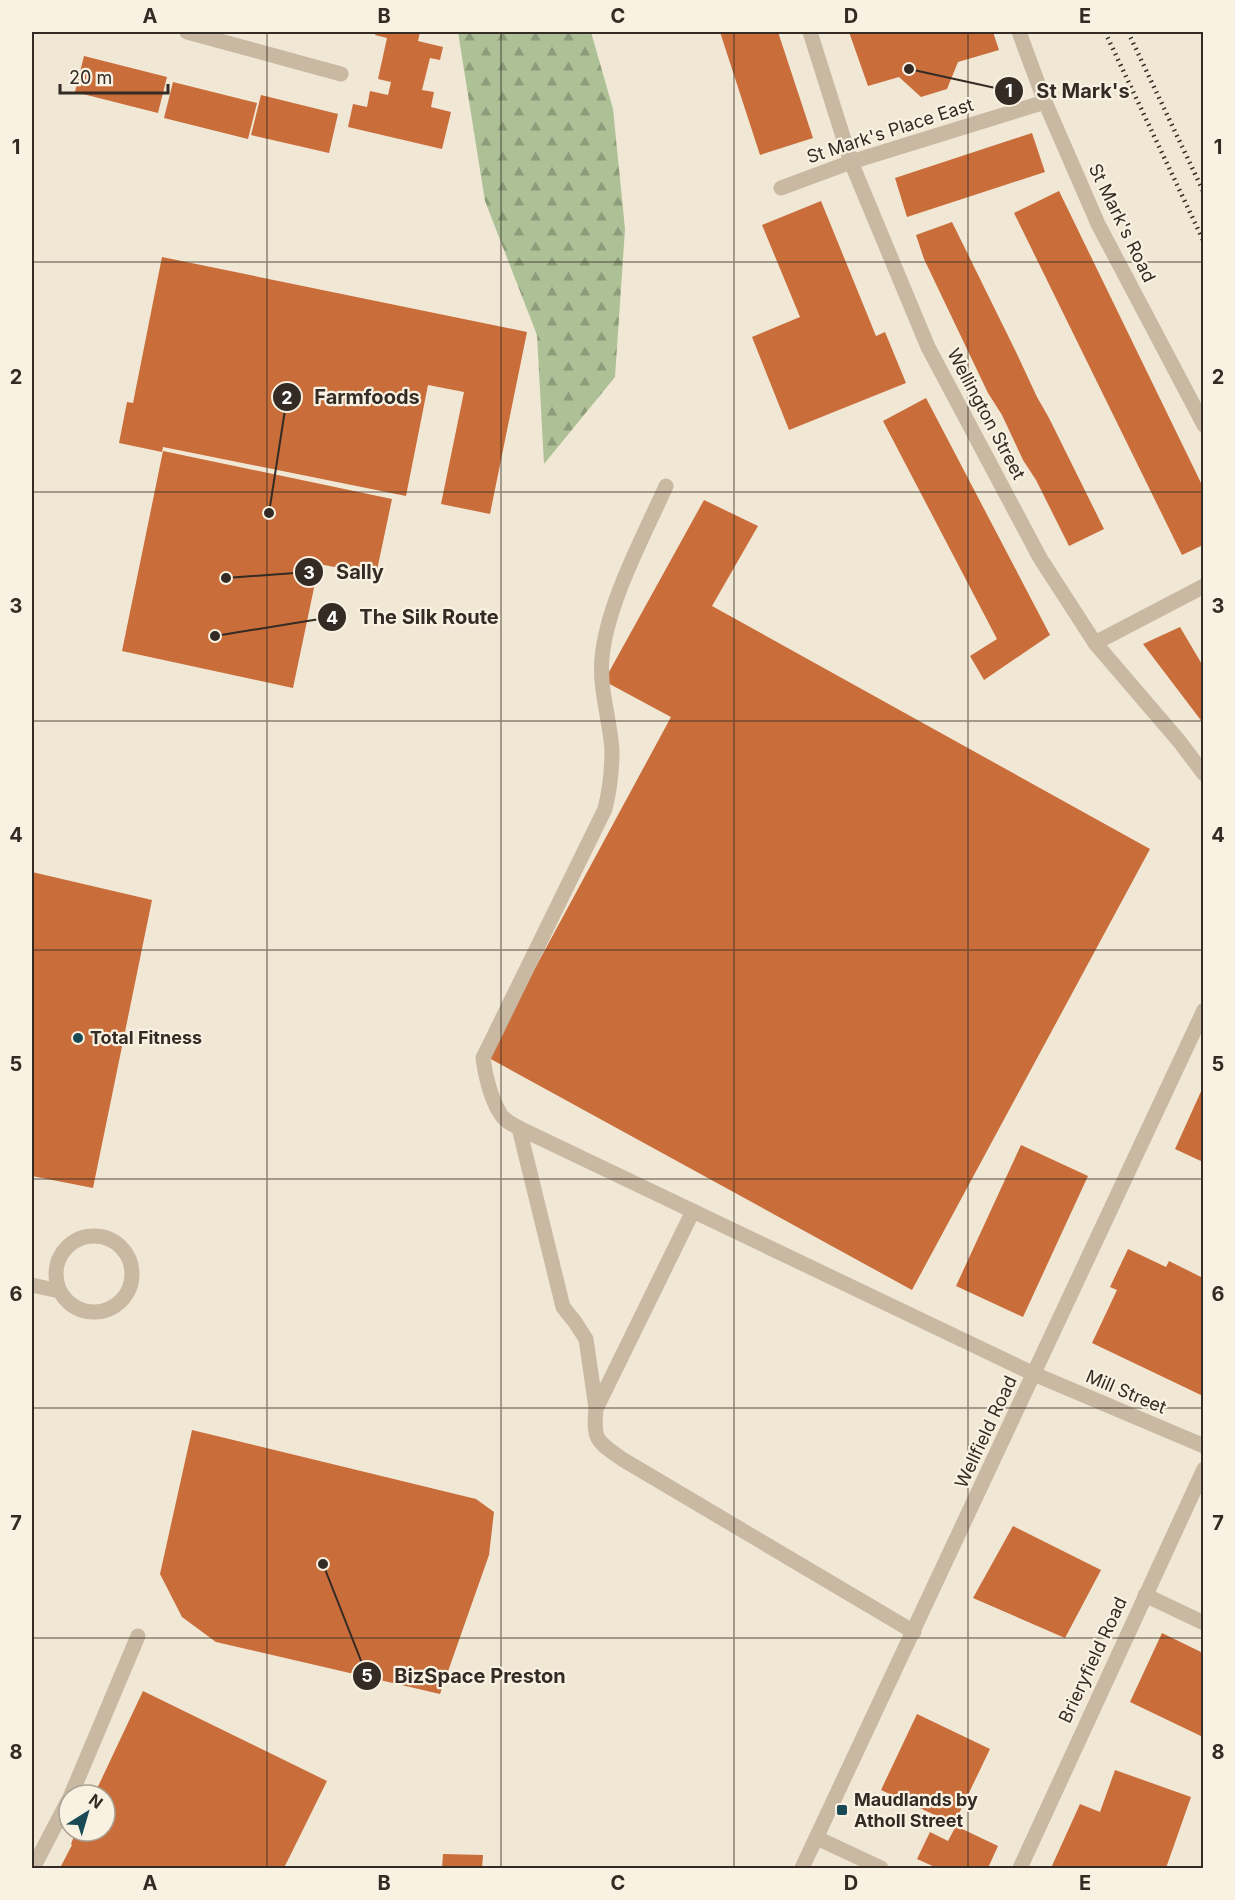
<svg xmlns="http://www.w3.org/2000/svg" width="1235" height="1900" viewBox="0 0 1235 1900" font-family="Inter,sans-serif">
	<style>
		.forest { fill: url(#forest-firs) }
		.building { fill: #c96d3b }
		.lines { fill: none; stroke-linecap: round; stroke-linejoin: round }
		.service { stroke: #c9b8a2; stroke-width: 15 }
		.minor { stroke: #c9b8a2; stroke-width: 15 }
		.rail { stroke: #332b24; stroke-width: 4.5; stroke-dasharray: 1.5 4.5; stroke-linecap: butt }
		.grid { fill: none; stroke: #332b24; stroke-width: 1.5; stroke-opacity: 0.55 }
		.poi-dot { fill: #194a55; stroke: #f9f1e1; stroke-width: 2 }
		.labels { text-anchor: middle; stroke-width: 4.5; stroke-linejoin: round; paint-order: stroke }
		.street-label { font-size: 18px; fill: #332b24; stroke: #f9f1e1 }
		.poi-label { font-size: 18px; font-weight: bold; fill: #332b24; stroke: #f9f1e1; text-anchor: start }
		.leader { fill: none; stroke: #332b24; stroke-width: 2 }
		.callout-dot { fill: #332b24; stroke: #f9f1e1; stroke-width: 2 }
		.mark-label { font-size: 18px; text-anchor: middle; font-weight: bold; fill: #fff }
		.callout-label { font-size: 20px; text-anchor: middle; font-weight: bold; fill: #332b24; stroke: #f9f1e1; stroke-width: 4.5; stroke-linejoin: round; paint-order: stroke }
		.neatline { fill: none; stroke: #332b24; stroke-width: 2 }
		.grid-label { font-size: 20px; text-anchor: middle; font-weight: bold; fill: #332b24 }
	</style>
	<defs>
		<pattern id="forest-firs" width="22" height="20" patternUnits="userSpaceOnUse" patternTransform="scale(1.5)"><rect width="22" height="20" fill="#adc096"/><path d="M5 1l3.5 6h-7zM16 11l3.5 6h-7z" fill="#8d9c7a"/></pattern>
	</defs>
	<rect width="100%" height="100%" fill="#f1e7d5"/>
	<path class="forest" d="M 458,32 L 591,32 L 613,109 L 625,229 L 615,377 L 544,464 L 537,335 L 485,201 Z"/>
	<g class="building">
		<path d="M 376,32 L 420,32 L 418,41 L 443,47 L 440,60 L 430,58 L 422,90 L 434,92 L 431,107 L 451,112 L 442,149 L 348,127 L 353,104 L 367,107 L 370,91 L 388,95 L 391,82 L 378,79 L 387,38 L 375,35 Z"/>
		<path d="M 720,32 L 778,32 L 813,138 L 760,155 Z"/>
		<path d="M 849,32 L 993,32 L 999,50 L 958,62 L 947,89 L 921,97 L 899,77 L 868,86 Z"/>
		<path d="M 84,56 L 167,77 L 158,113 L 75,92 Z"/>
		<path d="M 173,82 L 257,103 L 248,139 L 164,118 Z"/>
		<path d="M 261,95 L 338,114 L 329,153 L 251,135 Z"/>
		<path d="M 1032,133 L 1045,172 L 907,217 L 895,178 Z"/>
		<path d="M 1059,191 L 1203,487 L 1203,545 L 1182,555 L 1014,213 Z"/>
		<path d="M 821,201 L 876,336 L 885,332 L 906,383 L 789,430 L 752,337 L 800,317 L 762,225 Z"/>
		<path d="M 952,222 L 1016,352 L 1037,397 L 1049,418 L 1104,529 L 1069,546 L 1036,480 L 1023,460 L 1002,415 L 988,393 L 924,259 L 916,235 Z"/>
		<path d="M 162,257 L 527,332 L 490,514 L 441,504 L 464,392 L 428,385 L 406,496 L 163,447 L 162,452 L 119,443 L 127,402 L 133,403 Z"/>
		<path d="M 926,398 L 1050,635 L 984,680 L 970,656 L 997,639 L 883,421 Z"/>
		<path d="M 163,451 L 392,499 L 376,575 L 319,564 L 293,688 L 122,651 Z"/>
		<path d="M 704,500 L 758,526 L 712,606 L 1150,849 L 912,1290 L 487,1057 L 671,717 L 604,681 Z"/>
		<path d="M 1180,627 L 1203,666 L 1203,723 L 1143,644 Z"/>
		<path d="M 32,872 L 152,900 L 93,1188 L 32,1176 Z"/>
		<path d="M 1203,1087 L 1203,1162 L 1175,1149 Z"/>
		<path d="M 1021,1145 L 1088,1176 L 1023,1317 L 956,1286 Z"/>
		<path d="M 1128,1249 L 1166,1267 L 1169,1261 L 1203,1278 L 1203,1396 L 1092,1343 L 1117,1290 L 1110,1287 Z"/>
		<path d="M 192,1430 L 476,1499 L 494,1512 L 489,1555 L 440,1694 L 216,1642 L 182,1617 L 160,1574 Z"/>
		<path d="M 1013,1526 L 1101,1570 L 1065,1638 L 973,1598 Z"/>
		<path d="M 1162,1633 L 1203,1653 L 1203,1737 L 1130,1702 Z"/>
		<path d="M 143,1691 L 327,1781 L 284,1868 L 60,1868 L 72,1845 L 71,1844 L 76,1831 L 105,1831 L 105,1795 L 94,1795 Z"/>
		<path d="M 917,1714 L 990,1749 L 954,1824 L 881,1790 Z"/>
		<path d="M 1115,1770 L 1191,1797 L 1166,1868 L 1051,1868 L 1080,1804 L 1100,1812 Z"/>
		<path d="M 956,1826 L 998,1846 L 988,1868 L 937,1868 L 917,1859 L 930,1832 L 948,1841 Z"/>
		<path d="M 443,1854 L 483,1855 L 482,1868 L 442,1868 Z"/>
	</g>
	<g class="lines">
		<g class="service">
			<path d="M 666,486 C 643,538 607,603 602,658 C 599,689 610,719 612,750 C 612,770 610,789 605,809 L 483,1058 C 485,1075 491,1099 500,1113 C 504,1121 512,1124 519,1128 L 1034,1374"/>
			<path d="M 519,1128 L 563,1307 L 575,1322 L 586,1339 L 596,1408"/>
			<path d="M 693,1211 L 596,1409 C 593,1441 597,1441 622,1459 L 914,1632"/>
			<circle cx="94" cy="1274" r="38"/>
			<path d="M 32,1285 L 59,1291"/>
		</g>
		<g class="minor">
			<path d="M 187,32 L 341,74"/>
			<path d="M 810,32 L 851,162 L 928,347 L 1040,558 L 1095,643 L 1179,741 L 1204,774"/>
			<path d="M 1019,32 L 1045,102 L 1098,224 L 1204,425"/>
			<path d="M 781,188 L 851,162 L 1045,102"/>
			<path d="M 1095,643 L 1204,586"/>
			<path d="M 1034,1374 L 1204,1446"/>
			<path d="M 1145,1595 L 1204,1623"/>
			<path d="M 71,1795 L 138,1636"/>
			<path d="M 817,1838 L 881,1868"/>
			<path d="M 33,1868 L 69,1799"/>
			<path d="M 802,1868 L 1204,1010"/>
			<path d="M 1020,1868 L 1204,1469"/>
		</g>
		<g class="rail">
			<path d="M 1105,32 L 1204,242"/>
			<path d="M 1128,32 L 1204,193"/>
		</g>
	</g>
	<path class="grid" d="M 267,32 L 267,1868M 501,32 L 501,1868M 734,32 L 734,1868M 968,32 L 968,1868M 32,262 L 1204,262M 32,492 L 1204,492M 32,721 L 1204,721M 32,950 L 1204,950M 32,1179 L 1204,1179M 32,1408 L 1204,1408M 32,1638 L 1204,1638"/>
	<g class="poi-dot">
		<circle cx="78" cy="1038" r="6"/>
		<rect x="836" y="1804" width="12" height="12" rx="3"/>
	</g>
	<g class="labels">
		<g class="street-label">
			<text transform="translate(890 131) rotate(-18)" y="6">St Mark's Place East</text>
			<text transform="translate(1122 223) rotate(64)" y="6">St Mark's Road</text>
			<text transform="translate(986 414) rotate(62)" y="6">Wellington Street</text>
			<text transform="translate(1126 1392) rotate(23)" y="6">Mill Street</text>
			<text transform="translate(986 1432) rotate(-65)" y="6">Wellfield Road</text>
			<text transform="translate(1093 1660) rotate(-65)" y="6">Brieryfield Road</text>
		</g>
		<g class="poi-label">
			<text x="90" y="1044">Total Fitness</text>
			<text x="854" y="1806">Maudlands by<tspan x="854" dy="21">Atholl Street</tspan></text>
		</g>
	</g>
	<path class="leader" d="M909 69L1009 91M269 513L287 397M226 578L309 572M215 636L332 617M323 1564L367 1676"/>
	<g class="callout-dot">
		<circle cx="909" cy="69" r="6"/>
		<circle cx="269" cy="513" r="6"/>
		<circle cx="226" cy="578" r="6"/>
		<circle cx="215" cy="636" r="6"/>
		<circle cx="323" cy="1564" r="6"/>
		<circle cx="1009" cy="91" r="15"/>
		<circle cx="287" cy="397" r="15"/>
		<circle cx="309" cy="572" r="15"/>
		<circle cx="332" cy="617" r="15"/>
		<circle cx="367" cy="1676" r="15"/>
	</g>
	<g class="mark-label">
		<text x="1009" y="97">1</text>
		<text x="287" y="404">2</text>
		<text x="309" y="579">3</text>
		<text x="332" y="624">4</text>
		<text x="367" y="1682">5</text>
	</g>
	<g class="callout-label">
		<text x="1083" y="98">St Mark's</text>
		<text x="367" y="404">Farmfoods</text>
		<text x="360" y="579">Sally</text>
		<text x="429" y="624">The Silk Route</text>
		<text x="480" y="1683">BizSpace Preston</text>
	</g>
	<rect width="1235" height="1900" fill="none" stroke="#f9f1e1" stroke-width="66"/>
	<g transform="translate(87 1813) rotate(37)"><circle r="28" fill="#f9f1e1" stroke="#aaa295" stroke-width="1.5"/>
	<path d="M0-4.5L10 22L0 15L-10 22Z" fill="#194a55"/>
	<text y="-9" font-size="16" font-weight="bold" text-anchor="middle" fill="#332b24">N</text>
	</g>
	<path d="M60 84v9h108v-9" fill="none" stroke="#332b24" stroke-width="3"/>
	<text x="69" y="84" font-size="18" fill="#332b24" stroke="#f9f1e1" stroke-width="4.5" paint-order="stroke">20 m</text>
	<rect x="33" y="33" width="1169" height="1834" class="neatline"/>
	<g class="grid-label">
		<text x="150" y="23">A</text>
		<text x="384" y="23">B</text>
		<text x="618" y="23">C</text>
		<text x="851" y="23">D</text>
		<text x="1085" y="23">E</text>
		<text x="16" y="154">1</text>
		<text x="1218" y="154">1</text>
		<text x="16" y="384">2</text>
		<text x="1218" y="384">2</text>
		<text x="16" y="613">3</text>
		<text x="1218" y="613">3</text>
		<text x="16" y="842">4</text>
		<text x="1218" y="842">4</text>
		<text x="16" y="1071">5</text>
		<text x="1218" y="1071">5</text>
		<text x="16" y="1301">6</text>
		<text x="1218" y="1301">6</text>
		<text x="16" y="1530">7</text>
		<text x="1218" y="1530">7</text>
		<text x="16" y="1759">8</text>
		<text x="1218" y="1759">8</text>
		<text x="150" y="1890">A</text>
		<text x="384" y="1890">B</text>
		<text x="618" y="1890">C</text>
		<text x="851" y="1890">D</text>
		<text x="1085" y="1890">E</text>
	</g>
</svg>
